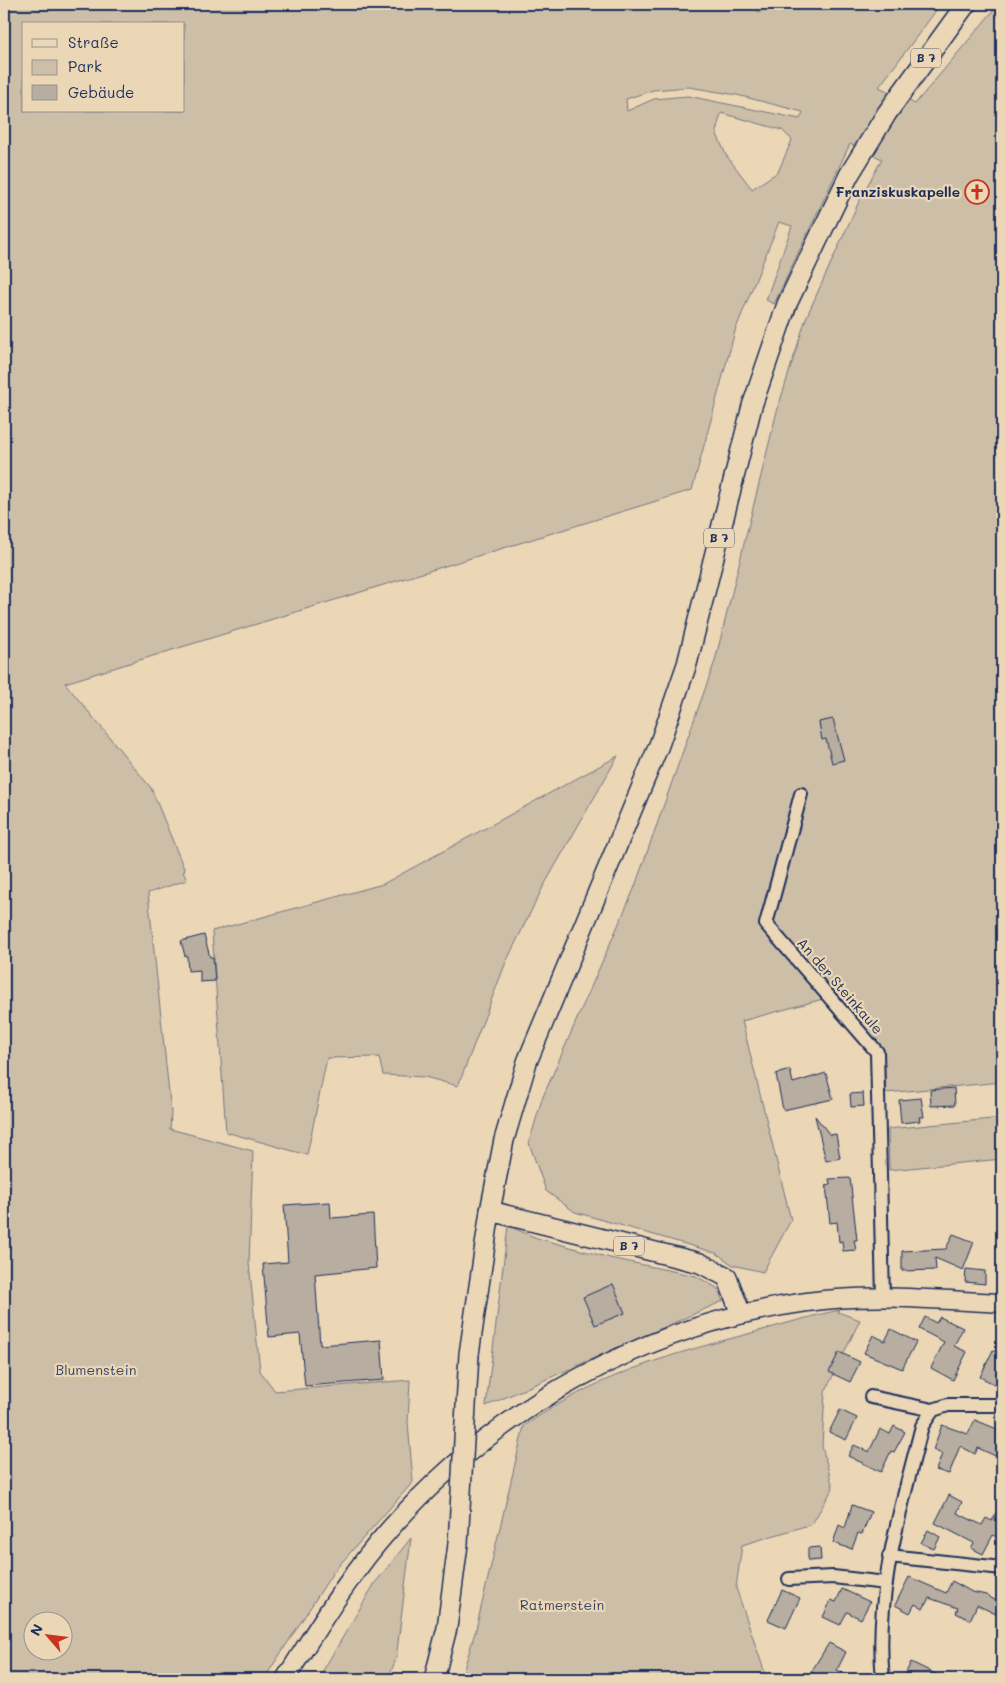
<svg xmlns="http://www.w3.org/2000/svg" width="1006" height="1683" viewBox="0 0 1006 1683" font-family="Mali,sans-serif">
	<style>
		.green { fill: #cdbea8; stroke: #747683; fill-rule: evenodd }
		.building { fill: #b7ada0; stroke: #1b2f5e }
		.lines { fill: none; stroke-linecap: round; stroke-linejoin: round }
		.street-casing { stroke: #1b2f5e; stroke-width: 16 }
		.secondary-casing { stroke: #1b2f5e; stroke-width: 21 }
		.primary-casing { stroke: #1b2f5e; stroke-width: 22 }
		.street { stroke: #ebd6b5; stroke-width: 12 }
		.secondary { stroke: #ebd6b5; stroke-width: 18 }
		.primary { stroke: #ebd6b5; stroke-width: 19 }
		.primary-bridge-casing { stroke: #1b2f5e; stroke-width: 22; stroke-linecap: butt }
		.primary-bridge { stroke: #ebd6b5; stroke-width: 19 }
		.labels { text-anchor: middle; stroke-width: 4.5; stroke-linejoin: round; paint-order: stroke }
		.shield { fill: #ebd6b5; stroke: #596178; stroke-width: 1 }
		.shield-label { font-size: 12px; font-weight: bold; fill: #1b2f5e }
		.poi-label { font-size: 14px; font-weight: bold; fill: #1b2f5e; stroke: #ebd6b5; text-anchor: end }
		.street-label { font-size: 14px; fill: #1b2f5e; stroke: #ebd6b5 }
		.park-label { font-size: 14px; fill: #364469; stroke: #ebd6b5 }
	</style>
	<rect width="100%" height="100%" fill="#ebd6b5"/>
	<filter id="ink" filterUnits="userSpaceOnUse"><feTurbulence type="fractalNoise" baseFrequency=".02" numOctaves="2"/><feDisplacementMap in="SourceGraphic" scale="10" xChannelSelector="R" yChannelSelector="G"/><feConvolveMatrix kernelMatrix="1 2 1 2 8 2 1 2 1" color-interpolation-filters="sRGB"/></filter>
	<g filter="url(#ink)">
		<g class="green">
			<path d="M 4,4 L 361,4 L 364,11 L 378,4 L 748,4 L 760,13 L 762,4 L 941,4 L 879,87 L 915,104 L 999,4 L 1002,4 L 1002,1082 L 886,1093 L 884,1049 L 833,991 L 823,999 L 742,1021 L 791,1220 L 763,1272 L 733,1265 L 716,1253 L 575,1212 L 546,1191 L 529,1143 L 542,1099 L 634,889 L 715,661 L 777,411 L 806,318 L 861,197 L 882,159 L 850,144 L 774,304 L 766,300 L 792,226 L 779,222 L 735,331 L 692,490 L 65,683 L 151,788 L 185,871 L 183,872 L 187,880 L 148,893 L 171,1113 L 170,1129 L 253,1151 L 249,1263 L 260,1371 L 275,1391 L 410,1380 L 408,1423 L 413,1482 L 334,1571 L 264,1679 L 4,1679 ZM 24,24 L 184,24 L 184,111 L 24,111 ZM 689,87 L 737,95 L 803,112 L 800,119 L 688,96 L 654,99 L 627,111 L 626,99 L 653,90 ZM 721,113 L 782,130 L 792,140 L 778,172 L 752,189 L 726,155 L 716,132 ZM 32,1620 L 62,1620 L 62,1650 L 32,1650 Z"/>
			<path d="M 618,756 L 543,887 L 506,962 L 458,1086 L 425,1077 L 383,1075 L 379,1057 L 327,1058 L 307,1155 L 226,1132 L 212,931 L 383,884 Z"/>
			<path d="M 1002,1118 L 1002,1159 L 889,1170 L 888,1129 Z"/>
			<path d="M 508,1226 L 537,1238 L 610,1258 L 696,1276 L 717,1288 L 723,1301 L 486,1406 Z"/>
			<path d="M 840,1310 L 838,1312 L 860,1320 L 825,1392 L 822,1446 L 833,1488 L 812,1524 L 742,1545 L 736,1588 L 767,1679 L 461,1679 L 476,1629 L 524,1426 C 596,1376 664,1356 748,1334 C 778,1326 810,1316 840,1310 Z"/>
			<path d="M 411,1538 L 396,1659 L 388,1679 L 318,1679 L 375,1583 Z"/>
		</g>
		<g class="building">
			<path d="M 833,719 L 844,760 L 832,763 L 826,739 L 822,740 L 819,722 Z"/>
			<path d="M 204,935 L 210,957 L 213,957 L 215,981 L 200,982 L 200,970 L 188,971 L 187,956 L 185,956 L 181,941 Z"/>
			<path d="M 790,1070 L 793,1083 L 826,1073 L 833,1099 L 783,1110 L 776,1074 Z"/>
			<path d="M 954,1088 L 955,1105 L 931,1106 L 930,1090 Z"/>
			<path d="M 863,1093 L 864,1106 L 851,1107 L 850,1094 Z"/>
			<path d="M 921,1098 L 924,1117 L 919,1117 L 920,1121 L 901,1123 L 899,1100 Z"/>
			<path d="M 815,1116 L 830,1135 L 836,1134 L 840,1158 L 826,1161 Z"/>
			<path d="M 850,1178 L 857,1240 L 854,1240 L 856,1250 L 843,1251 L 842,1241 L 839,1242 L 837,1222 L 830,1223 L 826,1185 L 830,1184 L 829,1179 Z"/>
			<path d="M 330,1202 L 331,1218 L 373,1215 L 376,1268 L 315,1274 L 320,1345 L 381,1340 L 384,1380 L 305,1386 L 300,1334 L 269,1337 L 263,1264 L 288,1262 L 284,1205 Z"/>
			<path d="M 953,1234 L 974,1242 L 963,1270 L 935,1258 L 936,1270 L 902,1271 L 902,1251 L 946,1249 Z"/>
			<path d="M 966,1269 L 985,1271 L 985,1284 L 965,1282 Z"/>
			<path d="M 613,1284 L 625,1313 L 595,1325 L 583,1297 Z"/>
			<path d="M 925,1317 L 936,1323 L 940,1317 L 963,1328 L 954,1346 L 967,1352 L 953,1380 L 931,1368 L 944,1342 L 919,1329 Z"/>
			<path d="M 891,1329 L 916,1342 L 902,1369 L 864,1353 L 873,1335 L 885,1341 Z"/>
			<path d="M 993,1350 L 1002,1354 L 1002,1377 L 998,1386 L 980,1377 Z"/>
			<path d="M 839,1352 L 860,1362 L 850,1382 L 829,1372 Z"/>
			<path d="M 840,1410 L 857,1418 L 846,1440 L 829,1432 Z"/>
			<path d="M 975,1420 L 1002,1431 L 1002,1459 L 978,1448 L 975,1454 L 960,1446 L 949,1474 L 936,1470 L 942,1454 L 933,1450 L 942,1425 L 968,1434 Z"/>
			<path d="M 894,1426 L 905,1432 L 894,1452 L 891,1451 L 881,1472 L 848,1456 L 854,1445 L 869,1452 L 880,1429 L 890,1434 Z"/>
			<path d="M 949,1495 L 962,1502 L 957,1513 L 982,1525 L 986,1518 L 992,1521 L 1002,1501 L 1002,1540 L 993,1535 L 983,1554 L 971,1548 L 974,1543 L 935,1523 Z"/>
			<path d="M 852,1505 L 871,1512 L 862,1534 L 858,1533 L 852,1549 L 833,1543 L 839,1525 L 845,1528 Z"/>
			<path d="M 928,1530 L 940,1537 L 934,1549 L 921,1543 Z"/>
			<path d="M 820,1547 L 821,1560 L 808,1561 L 808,1548 Z"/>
			<path d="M 909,1577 L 946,1593 L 952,1581 L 972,1592 L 986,1595 L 1002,1604 L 1002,1617 L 977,1605 L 970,1620 L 956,1613 L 958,1608 L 929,1598 L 923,1609 L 915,1604 L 910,1613 L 895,1605 Z"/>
			<path d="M 842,1589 L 870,1602 L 861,1619 L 847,1612 L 840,1625 L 823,1617 L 831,1600 L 836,1602 Z"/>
			<path d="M 782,1590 L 800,1598 L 786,1628 L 768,1620 Z"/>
			<path d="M 829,1643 L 846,1652 L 837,1670 L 857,1679 L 826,1679 L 811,1672 Z"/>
			<path d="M 911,1662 L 946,1679 L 903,1679 Z"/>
		</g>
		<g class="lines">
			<g class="street-casing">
				<g id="street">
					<path d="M 801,794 L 766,924 L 877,1052 L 883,1297"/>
					<path d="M 871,1397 L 933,1410"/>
					<path d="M 889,1556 L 1002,1568"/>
					<path d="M 789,1579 L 833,1577 L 886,1583"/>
					<path d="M 883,1679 C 874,1593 901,1509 922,1426 L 933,1410 L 948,1405 L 1002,1405"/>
				</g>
			</g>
			<g class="secondary-casing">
				<path id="secondary" d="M 285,1679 C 318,1628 349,1575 389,1530 C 496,1408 646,1324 807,1302 C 872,1293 937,1300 1002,1303"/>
			</g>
			<g class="primary-casing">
				<g id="primary">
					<path d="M 490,1211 L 700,1263 L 727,1277 L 741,1314"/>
					<path d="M 469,1354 L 490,1211 L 504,1140 L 527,1062 L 659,745 L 687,664 L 752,406 L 787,304 L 849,175 L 887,113 L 966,4"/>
					<path d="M 434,1679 L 447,1628 L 458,1544"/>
				</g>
			</g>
			<use href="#street" class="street"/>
			<use href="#secondary" class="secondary"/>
			<use href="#primary" class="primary"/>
			<g class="primary-bridge-casing">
				<path id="primary-bridge" d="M 458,1544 L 469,1354"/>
			</g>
			<use href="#primary-bridge" class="primary-bridge"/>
		</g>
	</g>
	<defs>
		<g id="church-ring" transform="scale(1.25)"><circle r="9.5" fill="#ebd6b5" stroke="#c8321e" stroke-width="1.5"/><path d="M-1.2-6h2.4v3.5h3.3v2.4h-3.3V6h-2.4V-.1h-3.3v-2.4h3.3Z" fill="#c8321e"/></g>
	</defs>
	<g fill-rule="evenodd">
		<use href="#church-ring" x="977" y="192"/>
	</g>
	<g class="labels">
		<g class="shield">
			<rect x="911" y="48.5" width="30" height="19" rx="4"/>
			<rect x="704" y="528.5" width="30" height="19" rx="4"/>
			<rect x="614" y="1236.5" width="30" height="19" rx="4"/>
		</g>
		<g class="shield-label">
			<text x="926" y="62">B 7</text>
			<text x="719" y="542">B 7</text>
			<text x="629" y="1250">B 7</text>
		</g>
		<g class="poi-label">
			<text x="960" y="197">Franziskuskapelle</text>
		</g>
		<g class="street-label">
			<text transform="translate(840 986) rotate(49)" y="5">An der Steinkaule</text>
		</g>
		<g class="park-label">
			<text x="96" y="1375">Blumenstein</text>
			<text x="562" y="1610">Ratmerstein</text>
		</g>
	</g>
	<rect width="1006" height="1683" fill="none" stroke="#ebd6b5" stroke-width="20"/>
	<rect x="10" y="10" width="986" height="1663" fill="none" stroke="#1b2f5e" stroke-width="2" filter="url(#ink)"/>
	<rect x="22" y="22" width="162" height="90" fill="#ebd6b5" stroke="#989392"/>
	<rect x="32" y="39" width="25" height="8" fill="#ebd6b5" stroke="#989392"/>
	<text x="68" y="48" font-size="15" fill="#1b2f5e">Straße</text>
	<rect x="32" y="60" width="25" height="15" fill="#cdbea8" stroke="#989392"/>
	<text x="68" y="72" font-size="15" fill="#1b2f5e">Park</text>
	<rect x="32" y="85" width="25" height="15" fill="#b7ada0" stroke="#989392"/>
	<text x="68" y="98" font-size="15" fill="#1b2f5e">Gebäude</text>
	<g transform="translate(48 1636) rotate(298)"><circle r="24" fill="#ebd6b5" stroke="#989392"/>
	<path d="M0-4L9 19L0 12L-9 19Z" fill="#c8321e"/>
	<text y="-8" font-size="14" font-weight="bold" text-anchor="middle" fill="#1b2f5e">N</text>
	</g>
</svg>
